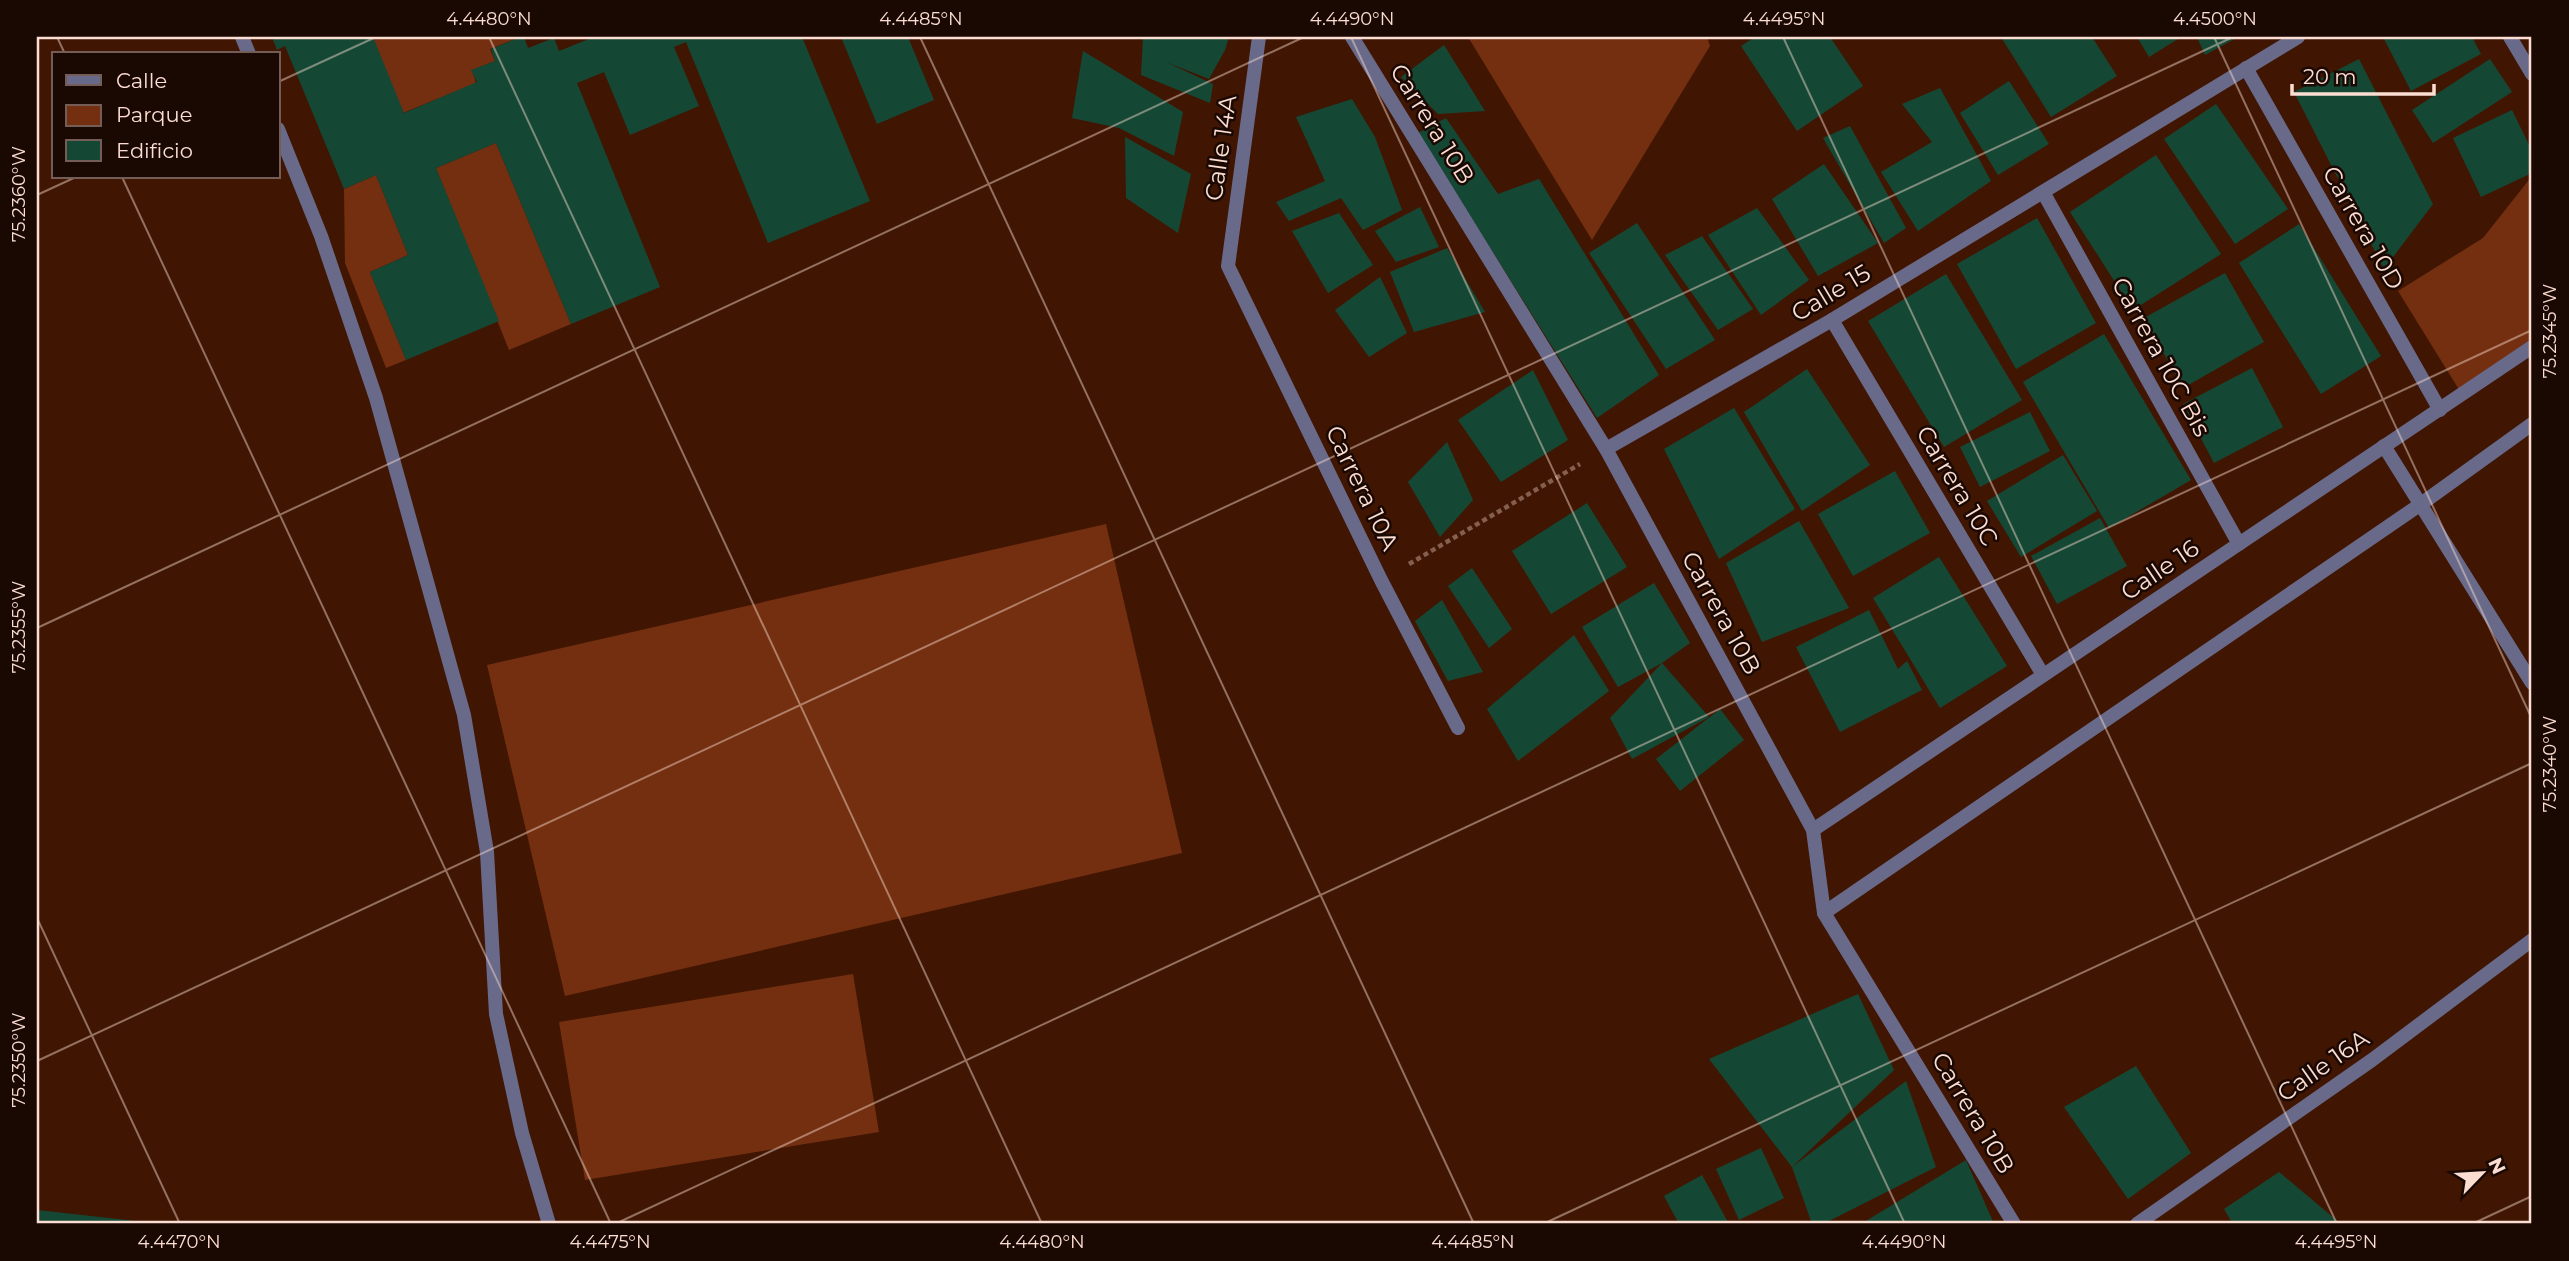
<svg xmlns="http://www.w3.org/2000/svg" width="2569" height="1261" viewBox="0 0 2569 1261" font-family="Montserrat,sans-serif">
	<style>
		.green { fill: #732f0f }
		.building { fill: #154834 }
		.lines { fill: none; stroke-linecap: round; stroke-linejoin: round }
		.path { stroke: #845f4f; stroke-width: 4.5; stroke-dasharray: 5 3.5; stroke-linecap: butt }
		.minor { stroke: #696a8a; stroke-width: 14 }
		.ticks { fill: none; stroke: #fbddd2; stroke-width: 2; stroke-opacity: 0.45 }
		.labels { text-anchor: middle; stroke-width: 5; stroke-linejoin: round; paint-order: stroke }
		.street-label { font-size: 24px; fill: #fbddd2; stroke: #1a0803 }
		.neatline { fill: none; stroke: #fbddd2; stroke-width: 2.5 }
		.ticks-label { font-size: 18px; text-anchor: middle; fill: #fbddd2 }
	</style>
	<rect width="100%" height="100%" fill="#401603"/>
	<g class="green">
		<path d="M 372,37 L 520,37 L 490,49 L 495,61 L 472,70 L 476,83 L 403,113 Z"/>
		<path d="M 1468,37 L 1707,37 L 1710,46 L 1592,240 Z"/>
		<path d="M 496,143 L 571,324 L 509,350 L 436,168 Z"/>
		<path d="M 376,175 L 408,255 L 370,272 L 406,360 L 386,368 L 345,263 L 344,189 Z"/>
		<path d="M 2532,176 L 2532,352 L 2463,396 L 2398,291 L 2483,238 Z"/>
		<path d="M 1106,524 L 1182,853 L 565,996 L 487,665 Z"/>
		<path d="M 853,974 L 879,1132 L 585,1180 L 559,1022 Z"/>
	</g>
	<g class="building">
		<path d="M 272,37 L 373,37 L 404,113 L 477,82 L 471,70 L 495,61 L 491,49 L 520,37 L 524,37 L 528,48 L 554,38 L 559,51 L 594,37 L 802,37 L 870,201 L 768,243 L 686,42 L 674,47 L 699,106 L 630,135 L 604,72 L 577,83 L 660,287 L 571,324 L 496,143 L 436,168 L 499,321 L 406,360 L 370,272 L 408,255 L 376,175 L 344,189 L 285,46 L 277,50 Z"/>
		<path d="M 841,37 L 908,37 L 934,100 L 877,124 Z"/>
		<path d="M 1143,37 L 1229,37 L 1225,50 L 1209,79 L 1166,62 L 1213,84 L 1210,103 L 1141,75 Z"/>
		<path d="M 1755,37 L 1830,37 L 1863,86 L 1797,131 L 1741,46 Z"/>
		<path d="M 2001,37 L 2092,37 L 2117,76 L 2051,117 Z"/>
		<path d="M 2137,37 L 2181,37 L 2149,57 Z"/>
		<path d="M 2197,37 L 2238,37 L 2205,55 Z"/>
		<path d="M 2383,37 L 2472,37 L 2481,54 L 2411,91 Z"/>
		<path d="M 1444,45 L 1485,111 L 1438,114 L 1401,77 Z"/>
		<path d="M 1083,51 L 1183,112 L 1174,156 L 1119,128 L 1072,118 Z"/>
		<path d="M 2359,59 L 2433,204 L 2384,269 L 2294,92 Z"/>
		<path d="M 2490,59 L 2512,92 L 2433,143 L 2412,110 Z"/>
		<path d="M 2009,81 L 2049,144 L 1998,175 L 1960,113 Z"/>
		<path d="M 1940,88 L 1991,181 L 1918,231 L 1881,172 L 1932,142 L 1902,104 Z"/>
		<path d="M 1352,99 L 1375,137 L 1402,210 L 1363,230 L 1341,198 L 1289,221 L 1276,202 L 1325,181 L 1296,117 Z"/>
		<path d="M 2216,104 L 2288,209 L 2235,244 L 2164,139 Z"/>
		<path d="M 2512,110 L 2532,151 L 2532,173 L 2481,197 L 2453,138 Z"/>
		<path d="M 1446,118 L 1498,194 L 1539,179 L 1659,375 L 1597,418 L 1418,133 Z"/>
		<path d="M 1850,126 L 1906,228 L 1884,243 L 1823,138 Z"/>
		<path d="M 1125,137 L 1191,174 L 1178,233 L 1126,198 Z"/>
		<path d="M 2156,155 L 2221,254 L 2133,310 L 2070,212 Z"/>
		<path d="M 1824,164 L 1878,243 L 1818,276 L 1772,199 Z"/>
		<path d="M 1420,207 L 1439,247 L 1396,262 L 1375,231 Z"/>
		<path d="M 1757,208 L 1809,280 L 1761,315 L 1708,235 Z"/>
		<path d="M 1339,213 L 1373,265 L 1328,293 L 1292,231 Z"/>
		<path d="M 2037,218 L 2096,323 L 2016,369 L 1957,264 Z"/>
		<path d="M 1637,223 L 1715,340 L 1666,369 L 1589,253 Z"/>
		<path d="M 2299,224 L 2381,356 L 2321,394 L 2239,263 Z"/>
		<path d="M 1702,236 L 1753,309 L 1718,330 L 1665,255 Z"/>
		<path d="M 1447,248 L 1485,312 L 1414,332 L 1390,272 Z"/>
		<path d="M 2225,273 L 2264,342 L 2183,388 L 2144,318 Z"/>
		<path d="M 1946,274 L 2022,400 L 1944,447 L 1868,321 Z"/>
		<path d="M 1380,277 L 1407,333 L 1369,357 L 1335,310 Z"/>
		<path d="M 2104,334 L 2191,480 L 2109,528 L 2023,382 Z"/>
		<path d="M 2252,368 L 2283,427 L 2214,463 L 2183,404 Z"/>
		<path d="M 1807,369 L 1870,465 L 1802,511 L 1744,412 Z"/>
		<path d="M 1533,370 L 1568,440 L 1501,482 L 1458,420 Z"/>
		<path d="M 1734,408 L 1795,509 L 1719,559 L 1664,449 Z"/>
		<path d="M 2030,412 L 2050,451 L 1980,487 L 1960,447 Z"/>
		<path d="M 1447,442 L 1473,500 L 1440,537 L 1408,482 Z"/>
		<path d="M 2063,455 L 2097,511 L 2021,557 L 1987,501 Z"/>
		<path d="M 1895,471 L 1930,533 L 1853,576 L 1818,514 Z"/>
		<path d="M 1587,503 L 1627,567 L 1551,614 L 1512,551 Z"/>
		<path d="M 2100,518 L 2127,566 L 2057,604 L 2031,556 Z"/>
		<path d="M 1799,521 L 1849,608 L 1762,642 L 1726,563 Z"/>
		<path d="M 1939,557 L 2007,666 L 1940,708 L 1873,598 Z"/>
		<path d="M 1472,568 L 1512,629 L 1489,648 L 1448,586 Z"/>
		<path d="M 1654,583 L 1690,643 L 1662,663 L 1618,687 L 1582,627 Z"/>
		<path d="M 1442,600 L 1483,672 L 1448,681 L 1415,621 Z"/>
		<path d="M 1869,610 L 1898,669 L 1907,661 L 1922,690 L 1840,732 L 1796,647 Z"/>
		<path d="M 1574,635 L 1609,691 L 1518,761 L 1487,709 Z"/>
		<path d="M 1662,663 L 1709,717 L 1632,759 L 1610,718 Z"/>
		<path d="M 1720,709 L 1744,740 L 1680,791 L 1656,759 Z"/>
		<path d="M 1858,994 L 1894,1070 L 1792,1167 L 1906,1081 L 1936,1167 L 1823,1224 L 1812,1224 L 1792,1167 L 1709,1059 Z"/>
		<path d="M 2136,1066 L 2191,1153 L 2128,1199 L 2064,1107 Z"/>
		<path d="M 1761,1148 L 1784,1198 L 1739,1220 L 1716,1169 Z"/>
		<path d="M 1966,1160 L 1994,1224 L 1861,1224 Z"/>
		<path d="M 2279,1172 L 2341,1224 L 2233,1224 L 2224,1209 Z"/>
		<path d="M 1702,1175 L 1729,1224 L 1679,1224 L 1664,1196 Z"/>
		<path d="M 37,1210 L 136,1221 L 136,1224 L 37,1224 Z"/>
	</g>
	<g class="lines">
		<path class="path" d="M 1409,564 L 1580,464"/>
		<g class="minor">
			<path d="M 242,37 L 249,54"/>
			<path d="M 1259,37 L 1228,266 L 1381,580 L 1458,728"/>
			<path d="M 1352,37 L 1606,449 L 1813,830 L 1824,913 L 2014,1224"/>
			<path d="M 2510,37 L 2532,74"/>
			<path d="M 2246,68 L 2440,410"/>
			<path d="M 278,129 L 321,236 L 376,398 L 464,715 L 487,852 L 496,1014 L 522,1133 L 549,1224"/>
			<path d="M 2043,192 L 2239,544"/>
			<path d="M 1832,320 L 2043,675"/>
			<path d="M 2384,446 L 2532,683"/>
			<path d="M 1606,449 L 1832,320 L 2298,37"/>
			<path d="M 1813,830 L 2532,347"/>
			<path d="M 1824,913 L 2421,504 L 2532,424"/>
			<path d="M 2137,1224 L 2372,1060 L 2532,940"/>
		</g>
	</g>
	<path class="ticks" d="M 57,37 L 65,54M 489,37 L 1042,1224M 920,37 L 1474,1224M 1351,37 L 1905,1224M 1783,37 L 2337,1224M 2214,37 L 2532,719M 278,82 L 376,37M 122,177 L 611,1224M 37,195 L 76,177M 37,628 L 1304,37M 37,918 L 180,1224M 37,1061 L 2233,37M 615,1224 L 2532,330M 1543,1224 L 2532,763M 2472,1224 L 2532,1196"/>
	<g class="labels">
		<g class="street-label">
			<text transform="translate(1432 124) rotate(58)" y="8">Carrera 10B</text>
			<text transform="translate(1221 148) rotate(-82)" y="8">Calle 14A</text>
			<text transform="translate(2363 228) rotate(60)" y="8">Carrera 10D</text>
			<text transform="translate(1831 293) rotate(-31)" y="8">Calle 15</text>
			<text transform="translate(2161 357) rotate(61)" y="8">Carrera 10C Bis</text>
			<text transform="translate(1957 486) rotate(59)" y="8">Carrera 10C</text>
			<text transform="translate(1362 488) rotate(64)" y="8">Carrera 10A</text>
			<text transform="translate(2160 570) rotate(-34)" y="8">Calle 16</text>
			<text transform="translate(1721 613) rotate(61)" y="8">Carrera 10B</text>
			<text transform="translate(2323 1066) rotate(-35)" y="8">Calle 16A</text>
			<text transform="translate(1973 1113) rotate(59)" y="8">Carrera 10B</text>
		</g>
	</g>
	<rect width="2569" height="1261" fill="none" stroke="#1a0803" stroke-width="77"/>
	<rect x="52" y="52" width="228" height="126" fill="#1a0803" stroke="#745d56" stroke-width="2"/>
	<rect x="66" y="75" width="35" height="10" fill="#696a8a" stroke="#745d56" stroke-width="2"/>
	<text x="116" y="88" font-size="21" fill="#fbddd2">Calle</text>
	<rect x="66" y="105" width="35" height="21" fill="#732f0f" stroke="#745d56" stroke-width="2"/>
	<text x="116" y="122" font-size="21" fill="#fbddd2">Parque</text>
	<rect x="66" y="140" width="35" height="21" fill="#154834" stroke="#745d56" stroke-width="2"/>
	<text x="116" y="158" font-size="21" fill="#fbddd2">Edificio</text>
	<g transform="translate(2482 1173) rotate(65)" stroke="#1a0803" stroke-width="5" paint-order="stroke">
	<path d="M0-5L12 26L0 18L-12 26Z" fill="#fbddd2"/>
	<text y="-10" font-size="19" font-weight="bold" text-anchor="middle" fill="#fbddd2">N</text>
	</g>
	<path d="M2292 84v10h142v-10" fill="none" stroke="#fbddd2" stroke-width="3.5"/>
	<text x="2303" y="84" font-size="21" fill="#fbddd2" stroke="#1a0803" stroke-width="5" paint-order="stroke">20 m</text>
	<rect x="38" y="38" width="2492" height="1184" class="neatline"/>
	<g class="ticks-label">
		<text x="489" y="25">4.4480°N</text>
		<text x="921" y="25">4.4485°N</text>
		<text x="1352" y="25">4.4490°N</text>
		<text x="1784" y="25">4.4495°N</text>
		<text x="2215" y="25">4.4500°N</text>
		<text transform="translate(19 194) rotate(-90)" y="6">75.2360°W</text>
		<text transform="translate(2550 331) rotate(-90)" y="6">75.2345°W</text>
		<text transform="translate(19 627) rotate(-90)" y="6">75.2355°W</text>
		<text transform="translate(2550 764) rotate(-90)" y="6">75.2340°W</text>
		<text transform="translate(19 1060) rotate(-90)" y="6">75.2350°W</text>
		<text x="179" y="1248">4.4470°N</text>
		<text x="610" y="1248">4.4475°N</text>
		<text x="1042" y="1248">4.4480°N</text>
		<text x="1473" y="1248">4.4485°N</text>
		<text x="1904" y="1248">4.4490°N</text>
		<text x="2336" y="1248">4.4495°N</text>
	</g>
</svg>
